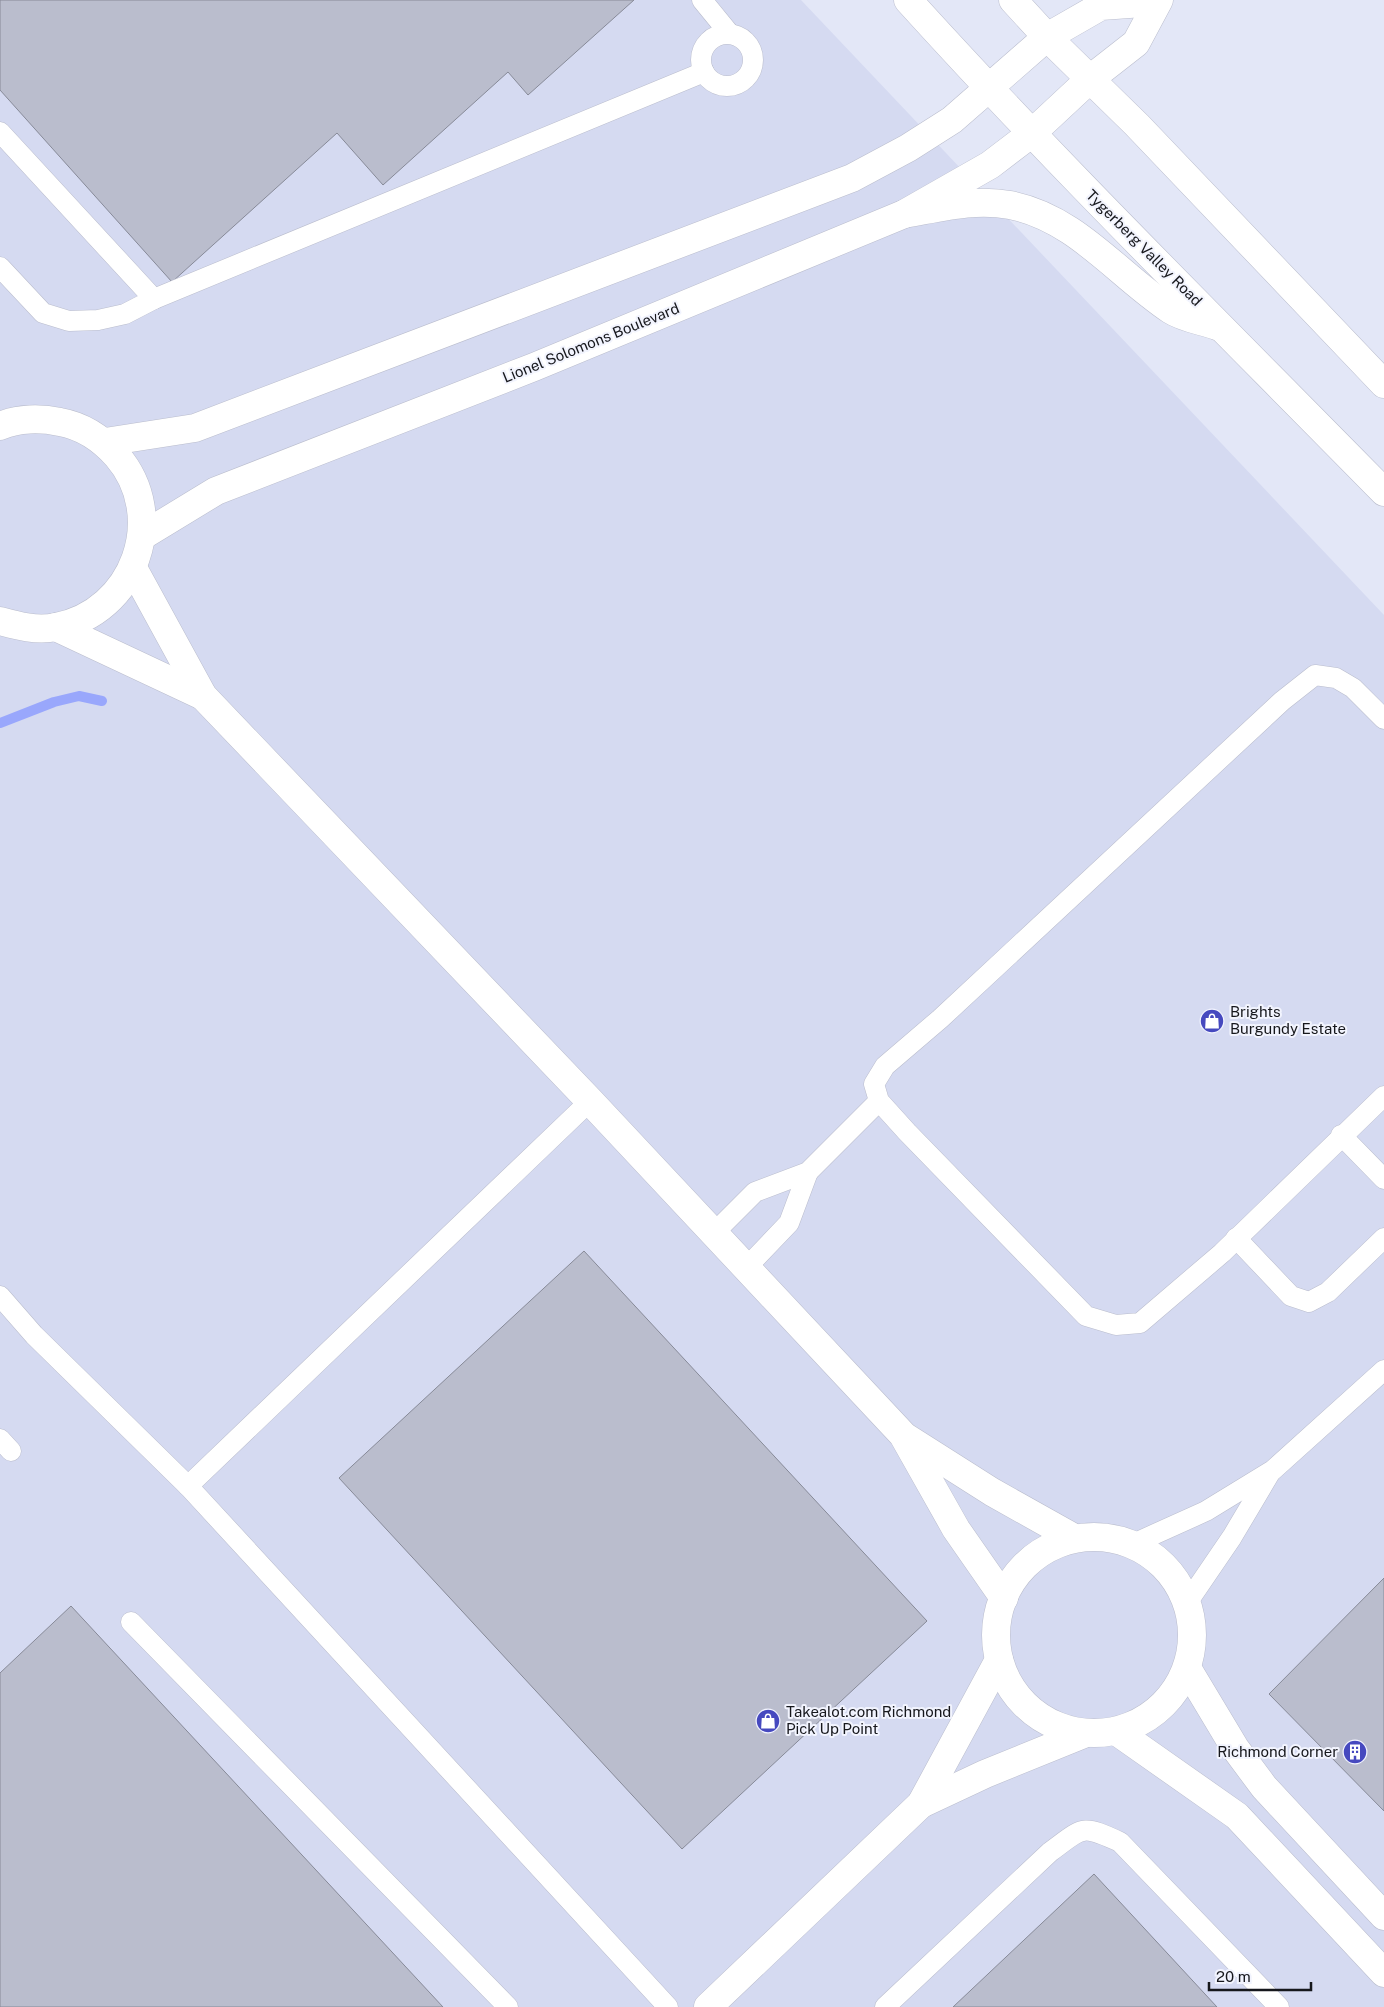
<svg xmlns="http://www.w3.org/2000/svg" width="1384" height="2007" viewBox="0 0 1384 2007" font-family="'Public Sans',sans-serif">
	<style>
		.built { fill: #d5daf1 }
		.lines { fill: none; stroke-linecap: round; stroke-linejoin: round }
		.stream { stroke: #99a7fc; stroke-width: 10 }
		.building { fill: #babdcd; stroke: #878a98 }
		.lane-casing { stroke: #babdcd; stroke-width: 21 }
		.street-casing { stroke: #babdcd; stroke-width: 29 }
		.primary-casing { stroke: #babdcd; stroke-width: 29 }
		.lane { stroke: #fff; stroke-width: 20 }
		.street { stroke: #fff; stroke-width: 28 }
		.primary { stroke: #fff; stroke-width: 28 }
		.labels { text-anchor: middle; stroke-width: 4; stroke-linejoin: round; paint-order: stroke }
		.street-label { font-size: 15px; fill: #16171c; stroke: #f2f4fe }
		.poi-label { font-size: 15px; fill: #16171c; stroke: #f2f4fe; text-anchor: start }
	</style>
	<rect width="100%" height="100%" fill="#e3e7f7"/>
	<path class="built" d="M 0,0 L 801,0 L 1384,615 L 1384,2007 L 0,2007 Z"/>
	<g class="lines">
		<path class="stream" d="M 0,723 L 54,702 L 79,696 L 102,701"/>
	</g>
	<g class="building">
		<path d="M 0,0 L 634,0 L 528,95 L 508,72 L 383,185 L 337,133 L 172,282 L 0,90 Z"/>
		<path d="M 584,1251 L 927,1621 L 682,1849 L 339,1478 Z"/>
		<path d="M 1384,1578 L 1384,1811 L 1269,1694 Z"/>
		<path d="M 71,1606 L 443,2007 L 0,2007 L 0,1673 Z"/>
		<path d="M 1094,1874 L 1217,2007 L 953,2007 Z"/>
	</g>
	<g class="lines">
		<g class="lane-casing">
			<g id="lane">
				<path d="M 702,0 L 729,33"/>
				<circle cx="727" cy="60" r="26"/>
				<path d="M 0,132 L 154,299 L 125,314 L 98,320 L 69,321 L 43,313 L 0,267"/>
				<path d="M 154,299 L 704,72"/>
				<path d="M 1384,719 L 1353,688 L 1336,678 L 1315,675 L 1282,701 L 940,1019 L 885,1066 L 874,1084 L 879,1101 L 907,1132 L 1086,1316 L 1116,1325 L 1140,1323 L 1222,1253 L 1384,1096"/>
				<path d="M 590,1101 L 188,1486 L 668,2007"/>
				<path d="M 1341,1135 L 1384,1179"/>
				<path d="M 714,1233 L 755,1192 L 808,1172 L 879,1101"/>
				<path d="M 1236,1238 L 1291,1296 L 1309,1302 L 1328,1292 L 1384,1238"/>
				<path d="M 746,1268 L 789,1223 L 808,1172"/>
				<path d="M 0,1296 L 34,1335 L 188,1486"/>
				<path d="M 0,1439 L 11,1451"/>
				<path d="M 1133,1544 L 1206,1511 L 1273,1470 L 1384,1370"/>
				<path d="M 1187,1603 L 1232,1537 L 1270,1473"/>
				<path d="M 131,1622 L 508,2007"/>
				<path d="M 885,2007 L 1050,1852 C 1084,1827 1081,1824 1120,1842 L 1279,2007"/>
			</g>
		</g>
		<g class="street-casing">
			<g id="street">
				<path d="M 0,426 C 18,418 41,418 60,422 C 82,426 102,439 117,456 C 169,516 135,612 56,627 C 37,631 18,626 0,621"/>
				<path d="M 105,442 L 195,428 L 852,178 L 908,148 L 952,120 L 1047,37 L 1101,6 L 1157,2"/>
				<path d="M 142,536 L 216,491 L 534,367 L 904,214 L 990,165 L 1032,133 L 1090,79 L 1136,43 L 1159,0"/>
				<path d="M 133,568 L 203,696 L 590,1101 L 903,1435 L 956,1529 L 1004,1598"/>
				<path d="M 56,627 L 203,696"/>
				<path d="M 907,1438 L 992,1492 L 1074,1538"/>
				<circle cx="1094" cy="1635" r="98"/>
				<path d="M 1187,1668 L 1235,1748 L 1264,1787 L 1384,1916"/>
				<path d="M 1116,1731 L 1237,1816 L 1384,1973"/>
				<path d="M 921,1804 L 985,1774 L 1086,1733"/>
				<path d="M 708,2007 L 921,1804 L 999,1660"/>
			</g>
		</g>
		<g class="primary-casing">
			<g id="primary">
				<path d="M 908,0 C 1061,169 1224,329 1384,492"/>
				<path d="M 1013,0 L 1047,37 L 1137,125 L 1384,384"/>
				<path d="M 904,214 C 939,208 974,198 1010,205 C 1076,218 1117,274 1171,310 C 1183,318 1203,321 1217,326"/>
			</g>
		</g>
		<use href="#lane" class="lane"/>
		<use href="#street" class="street"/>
		<use href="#primary" class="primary"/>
	</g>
	<defs>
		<g id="shop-disc" transform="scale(1.25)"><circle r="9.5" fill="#4649bf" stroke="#f2f4fe"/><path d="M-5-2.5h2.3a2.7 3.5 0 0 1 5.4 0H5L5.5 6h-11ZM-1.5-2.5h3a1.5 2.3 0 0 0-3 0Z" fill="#fff"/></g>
		<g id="building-disc" transform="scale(1.25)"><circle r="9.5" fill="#4649bf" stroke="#f2f4fe"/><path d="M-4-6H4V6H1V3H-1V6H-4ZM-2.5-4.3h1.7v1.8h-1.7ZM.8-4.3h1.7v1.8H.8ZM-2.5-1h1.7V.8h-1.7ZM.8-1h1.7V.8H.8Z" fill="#fff"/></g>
	</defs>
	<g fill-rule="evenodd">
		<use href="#shop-disc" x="1212" y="1021"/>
		<use href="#shop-disc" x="768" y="1721"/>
		<use href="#building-disc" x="1355" y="1752"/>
	</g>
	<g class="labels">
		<g class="street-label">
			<text transform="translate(1144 248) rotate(45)" y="5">Tygerberg Valley Road</text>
			<text transform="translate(591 343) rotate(-22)" y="5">Lionel Solomons Boulevard</text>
		</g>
		<g class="poi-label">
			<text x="1230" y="1017">Brights<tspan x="1230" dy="17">Burgundy Estate</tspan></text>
			<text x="786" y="1717">Takealot.com Richmond<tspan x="786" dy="17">Pick Up Point</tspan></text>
			<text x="1338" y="1757" text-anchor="end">Richmond Corner</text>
		</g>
	</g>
	<path d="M1209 1982v8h102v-8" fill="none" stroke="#16171c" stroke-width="2.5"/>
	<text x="1216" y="1982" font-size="15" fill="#16171c" stroke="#f2f4fe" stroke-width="4" paint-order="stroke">20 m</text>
</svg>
